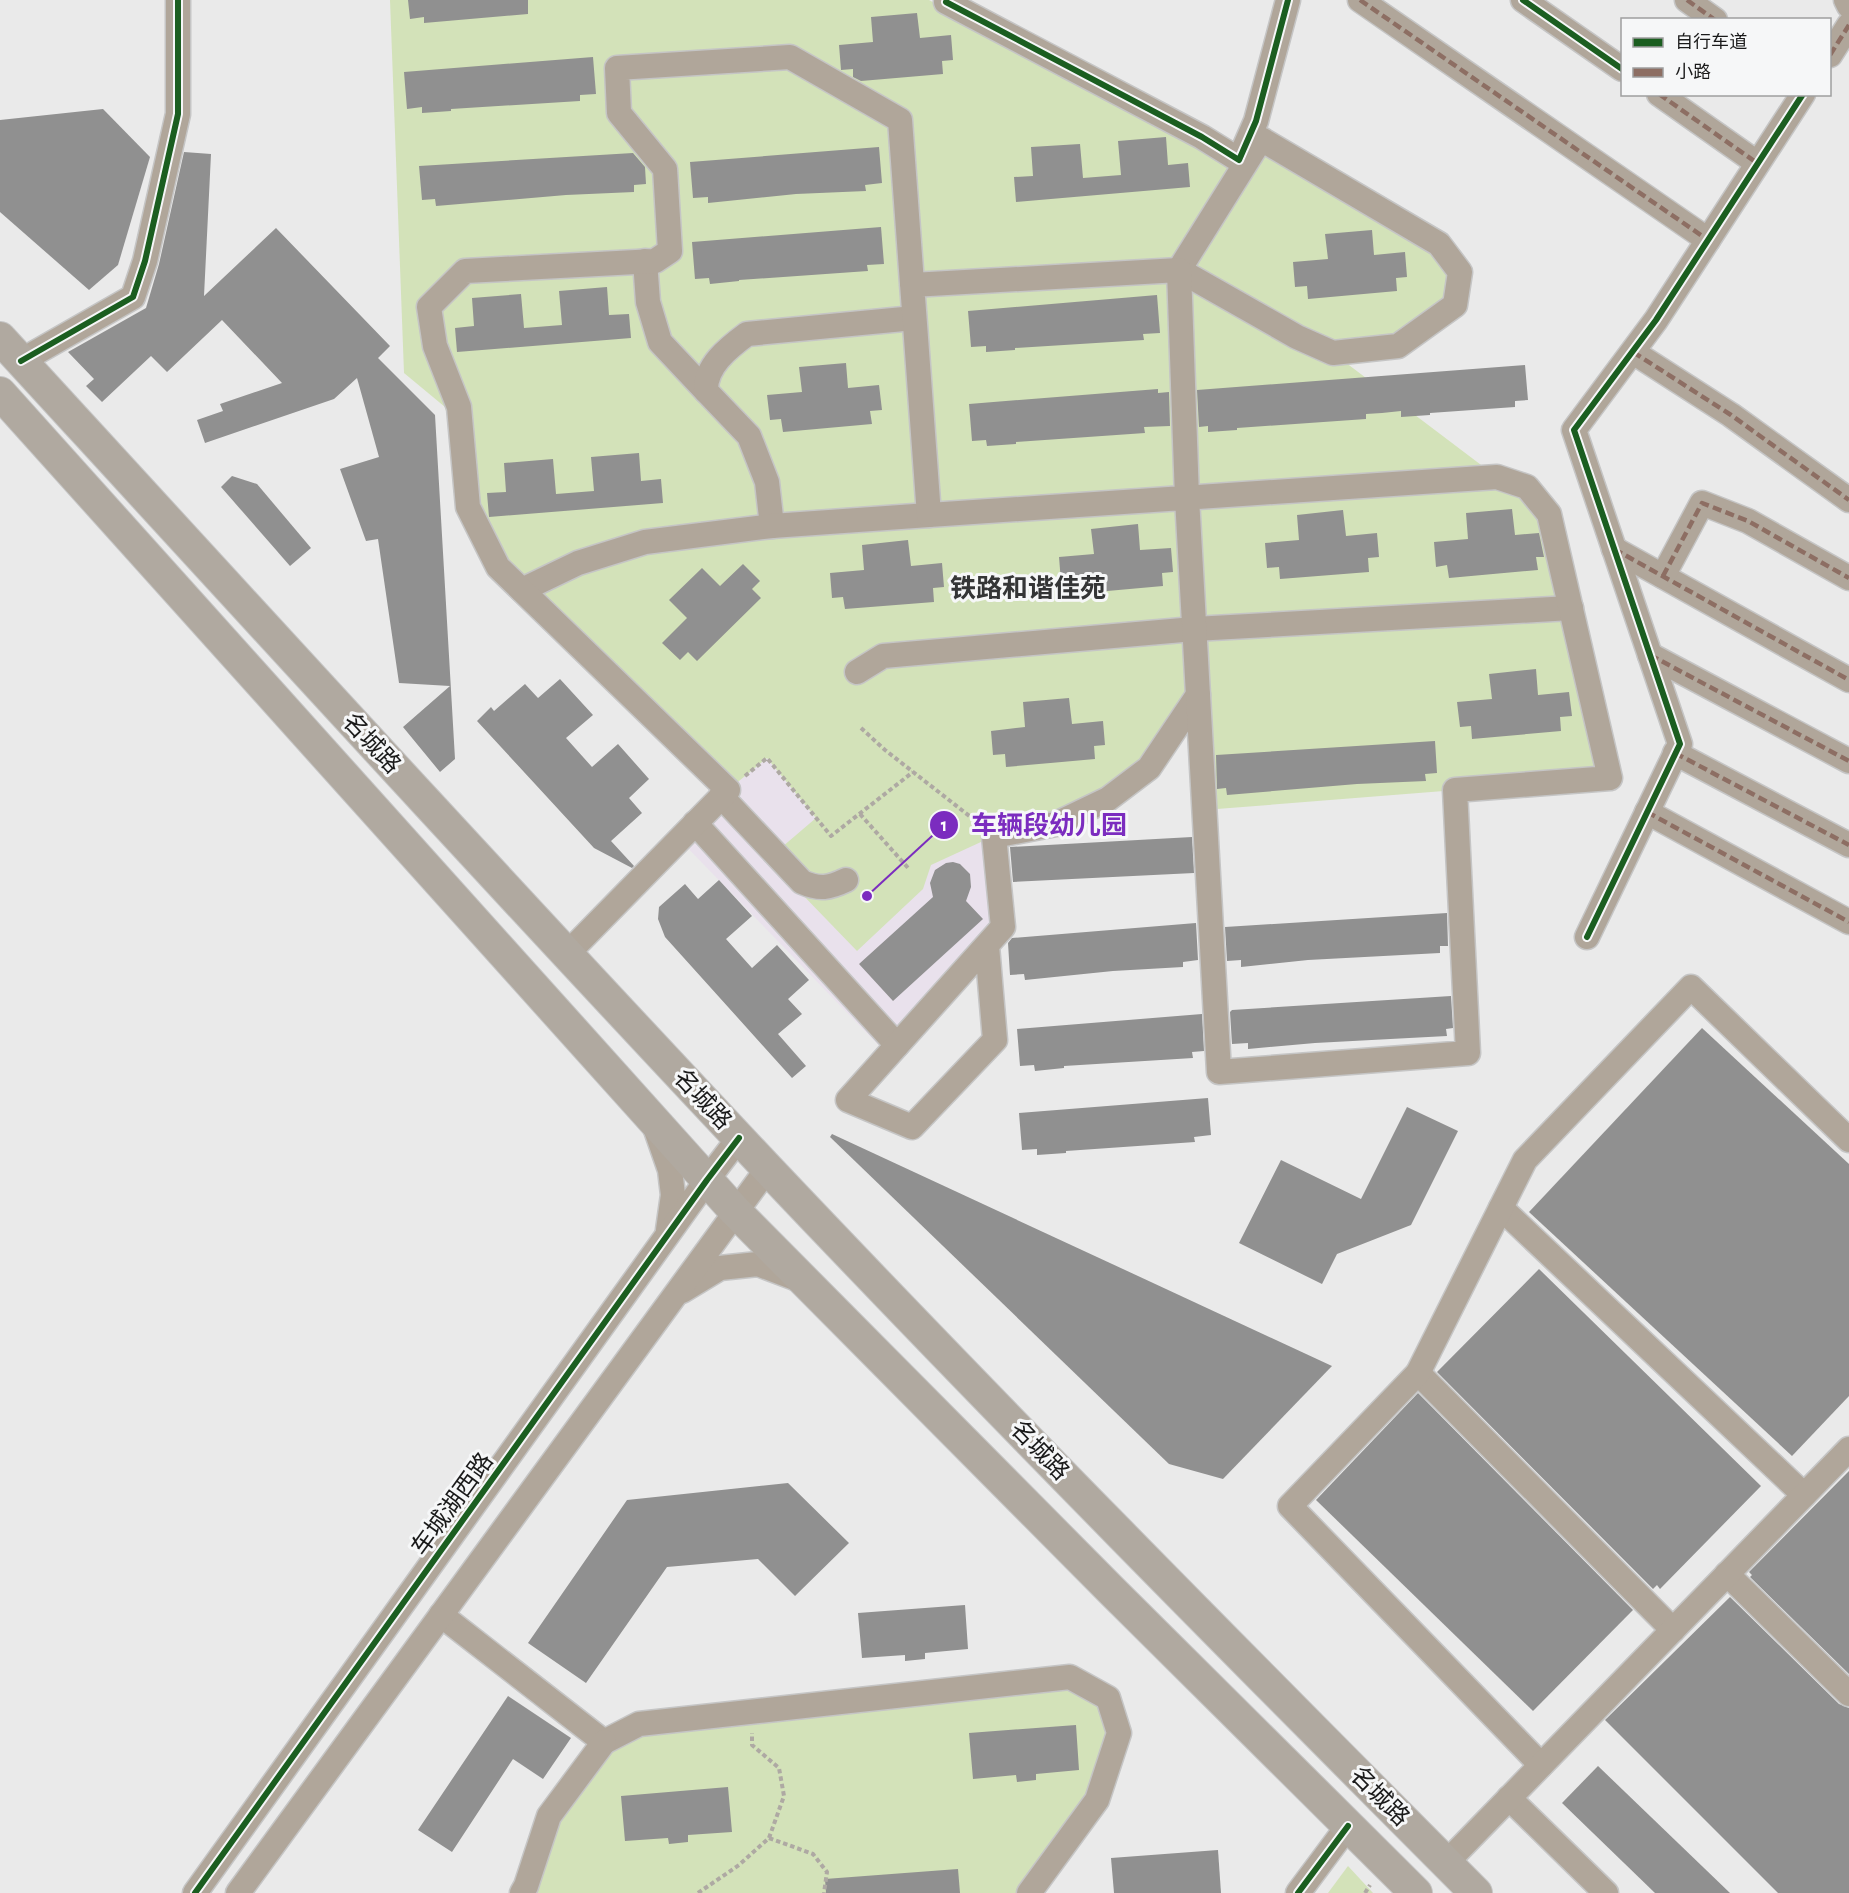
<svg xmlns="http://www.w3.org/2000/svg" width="1849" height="1893" viewBox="0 0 1849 1893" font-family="'Alegreya Sans','Noto Sans SC',sans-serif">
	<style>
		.education { fill: #e9e1ec }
		.green { fill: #d3e2b9 }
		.building { fill: #909090 }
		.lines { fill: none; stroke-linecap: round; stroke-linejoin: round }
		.minor-casing { stroke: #c5c5c5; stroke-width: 27 }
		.major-casing { stroke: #c5c5c5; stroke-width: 34 }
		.path { stroke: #aea9a3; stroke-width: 4; stroke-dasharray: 4.5 3; stroke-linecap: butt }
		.minor { stroke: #b0a69a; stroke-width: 24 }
		.major { stroke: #b0a9a0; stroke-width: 32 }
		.quiet { stroke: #8d6e63; stroke-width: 4.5; stroke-dasharray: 9 4.5; stroke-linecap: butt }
		.cycleway-casing { stroke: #f6f7f8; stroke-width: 10 }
		.cycleway { stroke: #1b5e20; stroke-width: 6 }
		.labels { text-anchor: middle; stroke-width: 6; stroke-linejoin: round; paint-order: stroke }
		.street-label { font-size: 24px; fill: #1a1a1a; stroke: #f6f7f8 }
		.neighbourhood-label { font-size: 26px; font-weight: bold; fill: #343536; stroke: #f6f7f8 }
		.leader { fill: none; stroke: #7b2cbf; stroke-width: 2 }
		.callout-dot { fill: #7b2cbf; stroke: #f6f7f8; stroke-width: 2 }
		.mark-label { font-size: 18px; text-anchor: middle; font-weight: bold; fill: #fff }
		.callout-label { font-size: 26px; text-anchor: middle; font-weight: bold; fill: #7b2cbf; stroke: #f6f7f8; stroke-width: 6; stroke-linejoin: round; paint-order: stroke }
	</style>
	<rect width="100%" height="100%" fill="#eaeaea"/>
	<path class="education" d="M 767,758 L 840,848 L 994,836 L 1003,927 L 888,1055 L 679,839 L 728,790 Z"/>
	<g class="green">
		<path d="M 390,0 L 929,0 L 1241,171 L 1261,139 L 1460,272 L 1455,305 L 1398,346 L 1333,353 L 1497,477 L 1549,514 L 1610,778 L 1204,810 L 1198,696 L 1113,795 L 994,836 L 931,865 L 923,889 L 857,951 L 768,859 L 816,818 L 767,758 L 728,790 L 498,567 L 468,507 L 445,407 L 404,373 Z"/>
		<path d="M 1070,1677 L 1108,1698 L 1119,1733 L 1097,1800 L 1029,1893 L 522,1893 L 549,1816 L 604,1742 L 639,1724 Z"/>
		<path d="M 1348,1866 L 1373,1893 L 1328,1893 Z"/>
	</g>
	<g class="building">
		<path d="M 408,0 L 528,0 L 528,14 L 424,23 L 424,17 L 410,19 Z"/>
		<path d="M 917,13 L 920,38 L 951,35 L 953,60 L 942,61 L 943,74 L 861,81 L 853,77 L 853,69 L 841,70 L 839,45 L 873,42 L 871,17 Z"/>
		<path d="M 593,57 L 596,94 L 580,95 L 580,101 L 451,109 L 451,111 L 422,113 L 422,107 L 407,109 L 404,72 Z"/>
		<path d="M 103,109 L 150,157 L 118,265 L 89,290 L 0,212 L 0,120 Z"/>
		<path d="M 1166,137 L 1168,165 L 1188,163 L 1190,187 L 1016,202 L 1014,177 L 1033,176 L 1031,147 L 1080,144 L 1083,178 L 1121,175 L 1118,141 Z"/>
		<path d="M 879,147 L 882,183 L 865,185 L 866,191 L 796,194 L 708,203 L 708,197 L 693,198 L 690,162 Z"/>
		<path d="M 184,152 L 211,154 L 204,296 L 276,228 L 390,346 L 378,358 L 435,415 L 455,759 L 440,772 L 403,727 L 450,686 L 399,683 L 378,539 L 366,541 L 340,469 L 379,457 L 357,378 L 334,399 L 205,443 L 197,420 L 223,411 L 220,404 L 282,383 L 222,320 L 167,372 L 151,356 L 102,402 L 86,386 L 94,379 L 68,352 L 146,308 L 159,264 Z"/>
		<path d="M 633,153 L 645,167 L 646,184 L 634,185 L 634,192 L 566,195 L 436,206 L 435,199 L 422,200 L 419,166 Z"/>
		<path d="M 881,227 L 884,264 L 867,265 L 868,271 L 739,280 L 739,281 L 710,284 L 709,278 L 695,279 L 692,242 Z"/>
		<path d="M 1372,230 L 1374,255 L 1405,252 L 1407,277 L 1396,278 L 1397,291 L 1308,299 L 1307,286 L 1295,287 L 1293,262 L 1328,259 L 1325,234 Z"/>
		<path d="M 607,287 L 609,315 L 629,314 L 631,338 L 457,352 L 455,328 L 474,326 L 472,298 L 521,294 L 524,328 L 562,325 L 559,291 Z"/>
		<path d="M 1157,295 L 1160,333 L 1143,334 L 1144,340 L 1015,348 L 1015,350 L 986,352 L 986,346 L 971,347 L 968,311 Z"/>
		<path d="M 846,363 L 848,388 L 879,385 L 882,410 L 870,411 L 872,424 L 783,432 L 781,419 L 770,420 L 767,395 L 802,392 L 799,367 Z"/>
		<path d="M 1525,365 L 1528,400 L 1515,401 L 1515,407 L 1430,413 L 1430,415 L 1401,417 L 1401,411 L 1382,413 L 1366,414 L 1366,419 L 1237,428 L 1237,430 L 1208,432 L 1208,426 L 1199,427 L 1197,390 Z"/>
		<path d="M 1158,389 L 1158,393 L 1169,392 L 1170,426 L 1144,427 L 1145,433 L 1016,442 L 1016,444 L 987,446 L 986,440 L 972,441 L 969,404 Z"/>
		<path d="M 639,453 L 641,481 L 661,479 L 663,503 L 489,517 L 487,493 L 506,492 L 504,463 L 553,459 L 556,494 L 594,491 L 591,457 Z"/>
		<path d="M 232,476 L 257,484 L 311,548 L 290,566 L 221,487 Z"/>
		<path d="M 1512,509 L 1515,535 L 1539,533 L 1544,557 L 1536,557 L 1538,570 L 1449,578 L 1447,565 L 1436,567 L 1434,542 L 1468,539 L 1466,513 Z"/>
		<path d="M 1343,510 L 1346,536 L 1377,533 L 1379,557 L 1368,558 L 1369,572 L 1280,579 L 1279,567 L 1267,568 L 1265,543 L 1299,540 L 1297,515 Z"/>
		<path d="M 1138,524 L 1140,550 L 1171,548 L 1173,572 L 1162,573 L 1163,586 L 1074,594 L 1073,581 L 1061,582 L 1059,557 L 1094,554 L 1091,529 Z"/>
		<path d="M 908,540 L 911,566 L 942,563 L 944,587 L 933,588 L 934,602 L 845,609 L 843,597 L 832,598 L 830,573 L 864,570 L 862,545 Z"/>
		<path d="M 743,564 L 760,581 L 752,589 L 761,598 L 697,661 L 688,652 L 680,660 L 662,643 L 687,618 L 669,600 L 702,568 L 720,586 Z"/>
		<path d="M 1536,669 L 1538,695 L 1569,692 L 1572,716 L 1560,717 L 1561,731 L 1472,739 L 1471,726 L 1460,727 L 1457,702 L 1492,699 L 1489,674 Z"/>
		<path d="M 560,679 L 593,715 L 566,738 L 592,767 L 618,744 L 649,779 L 629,798 L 642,813 L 611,841 L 634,866 L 632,868 L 594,848 L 477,721 L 491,707 L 494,711 L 525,684 L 538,698 Z"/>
		<path d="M 1069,698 L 1072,724 L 1103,721 L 1105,745 L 1094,746 L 1095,759 L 1006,767 L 1005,754 L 993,755 L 991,731 L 1025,727 L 1023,702 Z"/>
		<path d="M 1435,741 L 1437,773 L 1425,774 L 1426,781 L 1357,784 L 1227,795 L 1226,788 L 1217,789 L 1216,755 Z"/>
		<path d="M 1192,837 L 1194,873 L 1013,882 L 1010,847 Z"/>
		<path d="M 953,862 L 960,864 L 970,874 L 971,887 L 966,901 L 983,919 L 893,1001 L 859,964 L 933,897 L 930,883 L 935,870 L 946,863 Z"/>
		<path d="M 719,880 L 752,916 L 726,939 L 752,968 L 777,945 L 809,980 L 788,999 L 802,1014 L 778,1034 L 806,1066 L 792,1078 L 665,937 L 658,919 L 659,907 L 685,884 L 698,899 Z"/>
		<path d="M 1447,913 L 1448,946 L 1440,946 L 1440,953 L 1308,960 L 1241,967 L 1241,960 L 1227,961 L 1225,927 Z"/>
		<path d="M 1196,923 L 1198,960 L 1183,962 L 1183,967 L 1113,971 L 1025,980 L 1024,974 L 1010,975 L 1008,943 L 1012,938 Z"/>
		<path d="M 1451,996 L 1453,1028 L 1446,1029 L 1447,1036 L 1315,1043 L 1248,1049 L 1248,1043 L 1232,1044 L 1230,1012 L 1232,1010 Z"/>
		<path d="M 1202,1014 L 1204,1051 L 1192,1052 L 1193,1058 L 1064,1066 L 1064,1068 L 1035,1071 L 1034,1065 L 1020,1066 L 1017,1029 Z"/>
		<path d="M 1702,1028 L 1849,1164 L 1849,1396 L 1792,1456 L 1529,1212 Z"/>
		<path d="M 1208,1098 L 1211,1135 L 1194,1137 L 1195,1142 L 1066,1151 L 1066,1153 L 1037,1155 L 1037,1149 L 1022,1150 L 1019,1113 Z"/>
		<path d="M 1407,1107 L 1458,1131 L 1411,1225 L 1337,1254 L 1322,1284 L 1239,1243 L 1281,1160 L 1361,1199 Z"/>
		<path d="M 832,1134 L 1332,1366 L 1223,1479 L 1169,1464 L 830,1137 Z"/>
		<path d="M 1539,1269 L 1761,1486 L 1660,1589 L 1657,1585 L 1653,1589 L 1437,1372 Z"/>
		<path d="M 1418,1393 L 1633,1610 L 1533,1711 L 1316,1500 Z"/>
		<path d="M 1849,1471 L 1849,1674 L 1750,1577 L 1752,1575 L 1749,1572 Z"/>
		<path d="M 788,1483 L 849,1543 L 795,1596 L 758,1559 L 667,1567 L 586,1683 L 528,1643 L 627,1500 Z"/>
		<path d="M 1730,1597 L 1839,1704 L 1849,1708 L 1849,1893 L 1778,1893 L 1605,1720 Z"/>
		<path d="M 965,1605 L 968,1649 L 925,1653 L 925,1659 L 905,1661 L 905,1655 L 862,1658 L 858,1613 Z"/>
		<path d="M 508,1696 L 571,1738 L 543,1779 L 513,1759 L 452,1852 L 418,1830 Z"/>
		<path d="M 1076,1725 L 1079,1770 L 1036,1774 L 1036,1780 L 1017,1782 L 1016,1775 L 973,1779 L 969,1733 Z"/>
		<path d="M 1598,1766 L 1730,1893 L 1655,1893 L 1562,1803 Z"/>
		<path d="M 728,1787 L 732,1832 L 688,1835 L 688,1842 L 669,1844 L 668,1838 L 625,1841 L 621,1796 Z"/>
		<path d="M 1218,1850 L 1221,1893 L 1114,1893 L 1111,1858 Z"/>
		<path d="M 958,1869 L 960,1893 L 826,1893 L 825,1879 Z"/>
	</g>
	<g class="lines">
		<g class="minor-casing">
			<g id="minor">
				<path d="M 1360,0 L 1708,240"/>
				<path d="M 1523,0 L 1622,69"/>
				<path d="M 1687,0 L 1715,20"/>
				<path d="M 1846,0 L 1849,6"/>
				<path d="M 946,2 L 1202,137 L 1239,160 L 1256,121 L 1288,0"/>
				<path d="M 1830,55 L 1849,25"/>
				<path d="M 1659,94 L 1757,163"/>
				<path d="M 1261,139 L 1439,244 L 1460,272 L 1455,305 L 1398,346 L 1333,353 L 1297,337 L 1179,270 Z"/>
				<path d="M 645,261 L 648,302 L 660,342 L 706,391"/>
				<path d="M 1633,352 L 1731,415 L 1849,500"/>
				<path d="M 21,361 L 133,297 L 145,261 L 178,114 L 178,0"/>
				<path d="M 772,526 L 767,482 L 749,436 L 706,391 C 705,366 728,348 747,334 L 914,318"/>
				<path d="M 1614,549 L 1849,680"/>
				<path d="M 1663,576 L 1702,503 L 1748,521 L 1849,578"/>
				<path d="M 522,590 L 578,563 L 645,542 L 772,526 L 929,515"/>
				<path d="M 1650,655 L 1849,761"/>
				<path d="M 857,672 L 883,656 L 1194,629 L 1571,608"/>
				<path d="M 1675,753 L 1849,845"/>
				<path d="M 721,796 L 802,882 C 820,890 829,888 846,880"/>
				<path d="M 1647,812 L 1849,922"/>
				<path d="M 695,823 L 897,1045"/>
				<path d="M 1587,937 L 1680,744 L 1574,430 L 1656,320 L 1803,94"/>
				<path d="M 987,946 L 995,1040 L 912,1127 L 848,1100 L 1003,927 L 994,836 L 1056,824 L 1108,799 L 1149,768 L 1198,695"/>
				<path d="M 568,953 L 728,790 L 498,567 L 468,507 L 459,407 L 435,346 L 429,307 L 465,271 L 655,261 L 670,251 L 665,169 L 619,113 L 617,68 L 790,57 L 900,120 L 929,515 L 1497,477 L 1527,487 L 1549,514 L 1610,778 L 1455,790 L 1468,1053 L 1219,1072 L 1187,498 L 1179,270 L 912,285"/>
				<path d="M 655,1127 L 670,1170 L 673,1195 L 668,1230"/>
				<path d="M 1501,1208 L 1804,1495"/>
				<path d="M 682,1291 L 720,1268 L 758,1264 L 800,1280"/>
				<path d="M 1418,1373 L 1673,1630"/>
				<path d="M 1727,1574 L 1849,1694"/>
				<path d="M 441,1615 L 604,1742 L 639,1724 L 1070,1677 L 1108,1698 L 1119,1733 L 1097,1800 L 1029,1893"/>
				<path d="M 1541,1765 L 1290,1506 L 1418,1373 L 1525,1160 L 1691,987 L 1849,1140"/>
				<path d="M 1509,1798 L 1606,1893"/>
				<path d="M 1446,1863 L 1849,1449"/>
				<path d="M 195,1893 L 707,1180 L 739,1138"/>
				<path d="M 238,1893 L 768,1168"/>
				<path d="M 522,1893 L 526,1886 L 549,1816 L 604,1742"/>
				<path d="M 1298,1893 L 1348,1826"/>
			</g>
		</g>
		<g class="major-casing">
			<g id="major">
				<path d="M 0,338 C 255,616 509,894 768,1169 C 1000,1414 1238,1654 1476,1893"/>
				<path d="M 0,393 L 735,1211 L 1111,1590 L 1416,1893"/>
			</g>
		</g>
		<g class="path">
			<path d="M 861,728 L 885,750 L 977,822"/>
			<path d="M 745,776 L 767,758 L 831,836 L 913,772"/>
			<path d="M 860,814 L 909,869"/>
			<path d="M 769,1838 L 813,1854 L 827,1872 L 824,1893"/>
			<path d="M 698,1893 L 739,1865 L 769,1838 L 784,1796 L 779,1768 L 752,1745 L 752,1733"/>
			<path d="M 1365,1893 L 1370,1885"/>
		</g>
		<use href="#minor" class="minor"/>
		<use href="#major" class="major"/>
		<g class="quiet">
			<path d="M 1360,0 L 1708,240"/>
			<path d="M 1687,0 L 1715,20"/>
			<path d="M 1830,55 L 1849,25"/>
			<path d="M 1659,94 L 1757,163"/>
			<path d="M 1633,352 L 1731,415 L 1849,500"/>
			<path d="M 1614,549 L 1849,680"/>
			<path d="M 1663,576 L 1702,503 L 1748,521 L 1849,578"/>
			<path d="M 1650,655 L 1849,761"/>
			<path d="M 1675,753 L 1849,845"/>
			<path d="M 1647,812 L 1849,922"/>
		</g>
		<g class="cycleway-casing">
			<g id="cycleway">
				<path d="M 1523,0 L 1622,69"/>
				<path d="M 946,2 L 1202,137 L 1239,160 L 1256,121 L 1288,0"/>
				<path d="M 21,361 L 133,297 L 145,261 L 178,114 L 178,0"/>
				<path d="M 1587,937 L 1680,744 L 1574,430 L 1656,320 L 1803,94"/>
				<path d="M 195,1893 L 707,1180 L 739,1138"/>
				<path d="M 1298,1893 L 1348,1826"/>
			</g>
		</g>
		<use href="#cycleway" class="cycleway"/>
	</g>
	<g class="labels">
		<g class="street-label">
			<text transform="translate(372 743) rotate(47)" y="8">名城路</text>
			<text transform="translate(703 1099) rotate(47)" y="8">名城路</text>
			<text transform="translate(1040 1450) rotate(46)" y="8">名城路</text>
			<text transform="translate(452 1504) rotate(-54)" y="8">车城湖西路</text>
			<text transform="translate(1380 1796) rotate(45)" y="8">名城路</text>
		</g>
		<g class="neighbourhood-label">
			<text x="1028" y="597">铁路和谐佳苑</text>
		</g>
	</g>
	<path class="leader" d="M867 896L944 825"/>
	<g class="callout-dot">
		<circle cx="867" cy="896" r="6"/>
		<circle cx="944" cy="825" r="15"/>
	</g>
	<g class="mark-label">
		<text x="944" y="831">1</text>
	</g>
	<g class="callout-label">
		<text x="1049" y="834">车辆段幼儿园</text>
	</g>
	<rect x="1621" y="18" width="210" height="78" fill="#f6f7f8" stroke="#9e9f9f" stroke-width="1.5"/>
	<rect x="1633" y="38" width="30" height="9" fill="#1b5e20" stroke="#9e9f9f" stroke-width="1.5"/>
	<text x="1675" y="48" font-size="18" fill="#1a1a1a">自行车道</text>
	<rect x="1633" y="68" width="30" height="9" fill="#8d6e63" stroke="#9e9f9f" stroke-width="1.5"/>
	<text x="1675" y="78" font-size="18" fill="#1a1a1a">小路</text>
</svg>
